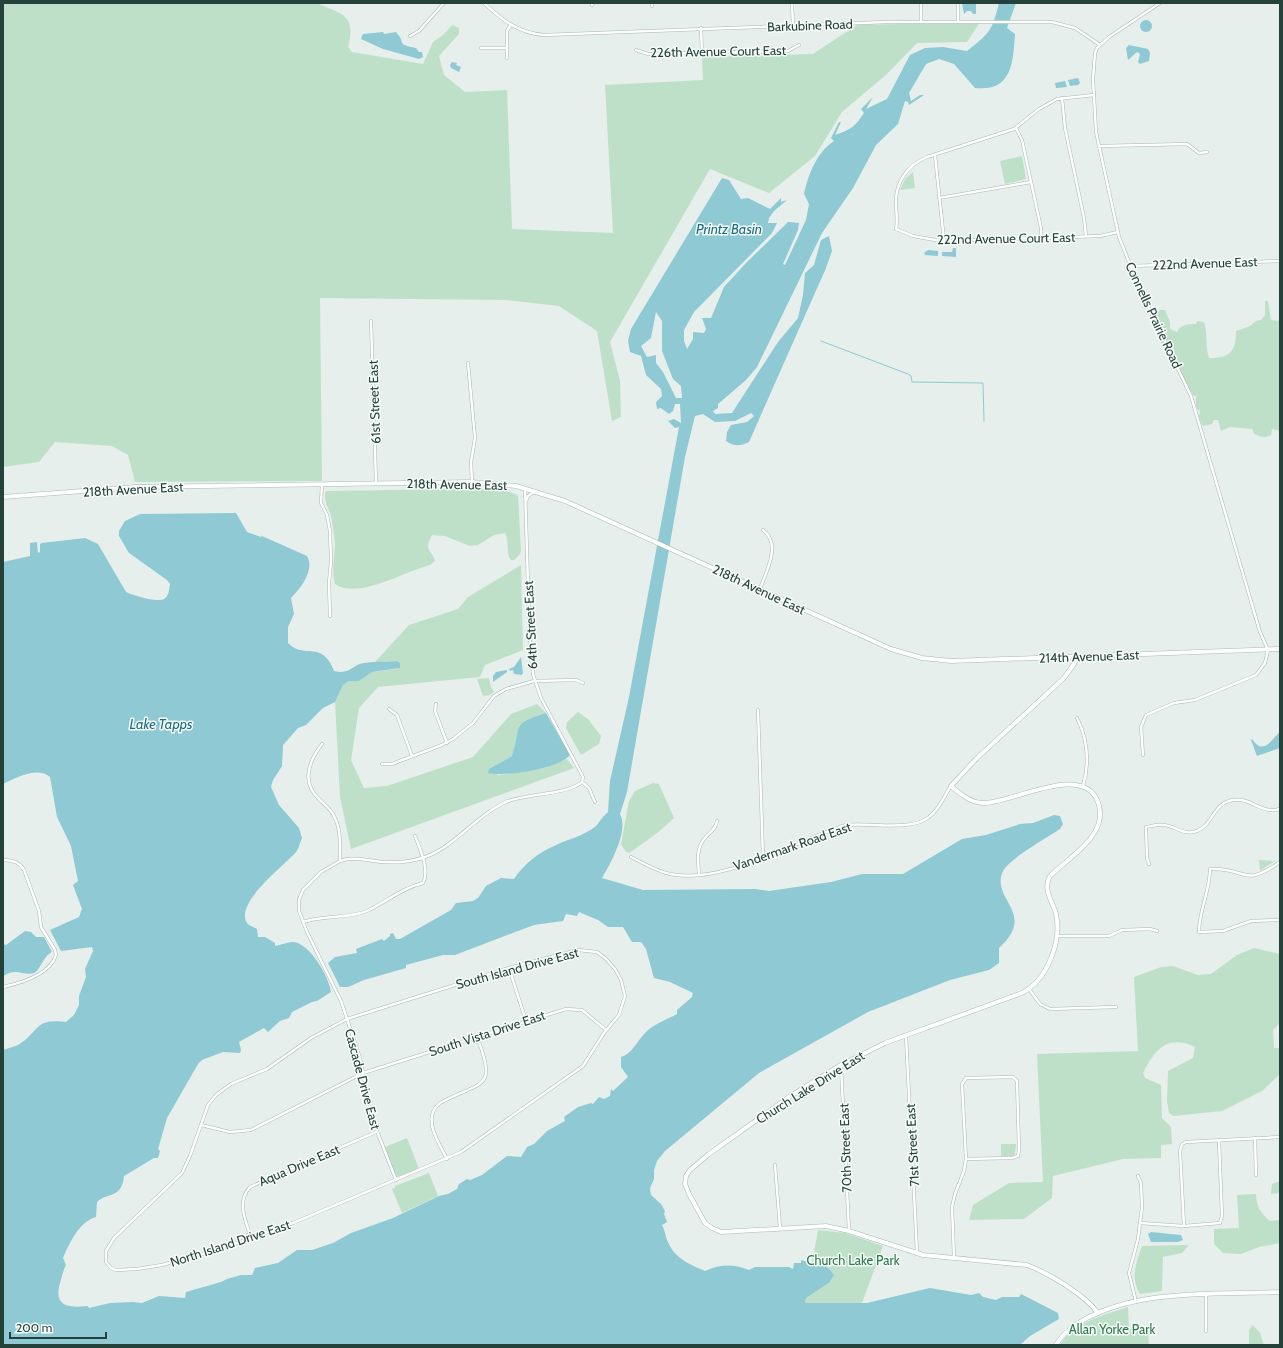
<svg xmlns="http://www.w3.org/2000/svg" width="1283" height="1348" viewBox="0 0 1283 1348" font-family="Cabin,sans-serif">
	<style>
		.green { fill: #bfe0c8 }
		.water { fill: #8ec9d4; fill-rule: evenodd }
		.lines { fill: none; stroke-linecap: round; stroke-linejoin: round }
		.stream { stroke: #8ec9d4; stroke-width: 1 }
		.street-casing { stroke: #a8b8b2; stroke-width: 3.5 }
		.secondary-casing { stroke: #a4bbb3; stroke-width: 5 }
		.street { stroke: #fff; stroke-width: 2.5 }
		.secondary { stroke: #fff; stroke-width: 4 }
		.labels { text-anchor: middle; stroke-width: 3; stroke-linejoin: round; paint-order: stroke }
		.street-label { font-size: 13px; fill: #24423a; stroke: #f7fbf9 }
		.park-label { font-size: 13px; fill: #2d7a4b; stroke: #f7fbf9 }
		.water-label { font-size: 14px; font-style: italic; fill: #1c6f80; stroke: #f7fbf9 }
	</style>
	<rect width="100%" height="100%" fill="#e6efeb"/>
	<g class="green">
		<path d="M 3,3 L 317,3 C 341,14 357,14 348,47 L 352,52 L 423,64 L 433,42 L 443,35 L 452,25 L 459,28 L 459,34 L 439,56 L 444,75 L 465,92 L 507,90 L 512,229 L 613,233 L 605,85 L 703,80 L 702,57 L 813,54 L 857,25 L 980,22 L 967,42 L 917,43 L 886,75 L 842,112 L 815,156 L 769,193 L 710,169 L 610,342 L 620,381 L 621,417 L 612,421 L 597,331 L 559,306 L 505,300 L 320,298 L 322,481 L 135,482 L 128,455 L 112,446 L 55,442 L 39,462 L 3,467 Z"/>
		<path d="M 1022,156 L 1026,179 L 1005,184 L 1000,161 Z"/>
		<path d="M 913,172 L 915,188 L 900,190 L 905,179 Z"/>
		<path d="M 1265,301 L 1268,301 L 1271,320 L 1278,321 L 1280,318 L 1280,431 L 1272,429 L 1271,435 C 1264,439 1260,436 1254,434 L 1252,429 L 1230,427 L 1221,431 L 1218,420 L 1214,420 L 1212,424 L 1203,426 L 1199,418 L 1200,411 L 1196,408 L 1196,396 L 1193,395 L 1190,390 L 1184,387 L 1184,378 L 1178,374 L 1180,364 L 1172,360 L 1169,347 L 1164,346 L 1160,342 L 1161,325 L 1155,319 L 1155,314 L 1160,310 L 1165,310 L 1170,322 L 1170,329 L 1177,332 C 1180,325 1187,324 1196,324 L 1197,321 L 1204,322 C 1208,334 1205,346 1209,358 C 1230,358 1236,352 1236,331 L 1250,326 L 1256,321 L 1261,320 L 1265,315 Z"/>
		<path d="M 460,489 C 477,490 504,486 518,496 L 521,550 L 520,554 L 514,560 L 511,560 C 505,553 510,541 505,533 L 494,535 L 478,545 L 470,546 L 445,536 L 432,535 C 423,552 432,549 435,561 L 430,565 C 405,571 359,600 335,584 C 331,570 335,556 335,543 C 334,535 333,528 332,521 C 331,509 322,503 326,491 Z"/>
		<path d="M 521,565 L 523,650 L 485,665 L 480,677 L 378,687 L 359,708 L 351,760 L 364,788 L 387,786 L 473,757 L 511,714 L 537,704 L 546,713 C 510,724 522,726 512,756 L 489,769 L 498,775 L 545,768 L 567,759 L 574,768 L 351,849 L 340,797 L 335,702 L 343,685 L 349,681 L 359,681 L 372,672 L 397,669 L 397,661 L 375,662 L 409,625 L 458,609 L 468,597 Z"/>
		<path d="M 489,678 L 491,687 L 494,692 L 490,695 L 483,696 L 477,679 Z"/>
		<path d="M 578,712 L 588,719 L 601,736 L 599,744 L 581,755 L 566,728 L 567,722 Z"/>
		<path d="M 653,783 L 659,784 L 674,818 C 660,832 645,842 629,853 L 626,852 L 621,844 L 629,801 L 635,791 Z"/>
		<path d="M 1259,860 L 1275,861 L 1260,871 Z"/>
		<path d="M 1254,948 L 1280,954 L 1280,1023 L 1273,1030 L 1274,1048 L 1280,1048 L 1280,1074 L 1262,1091 L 1222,1111 L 1173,1116 L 1169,1113 L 1167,1101 L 1168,1071 L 1193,1058 L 1195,1047 C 1167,1034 1155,1050 1143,1073 L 1145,1078 L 1161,1085 L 1162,1118 L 1171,1127 L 1172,1144 L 1161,1145 L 1161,1158 L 1123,1159 L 1053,1176 L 1052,1198 L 1024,1219 L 969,1220 L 973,1205 L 1009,1183 L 1043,1182 L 1037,1054 L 1138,1051 L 1134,977 L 1161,967 L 1173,966 L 1198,975 L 1211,974 L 1237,955 Z"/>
		<path d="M 407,1138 L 419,1169 L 398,1177 L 395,1175 L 385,1147 Z"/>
		<path d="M 1001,1144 L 1016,1144 L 1015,1154 L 1013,1156 L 1001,1156 Z"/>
		<path d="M 429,1173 L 438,1196 L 402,1213 L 392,1189 L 395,1188 L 395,1186 Z"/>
		<path d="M 1280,1181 L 1280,1193 L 1271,1194 L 1272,1184 Z"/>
		<path d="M 1256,1194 C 1256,1207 1261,1213 1270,1221 L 1280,1220 L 1280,1243 L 1259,1247 L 1241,1254 L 1223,1253 L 1214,1244 L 1214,1229 L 1239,1228 L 1237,1195 Z"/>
		<path d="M 818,1230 L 845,1233 L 883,1246 L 862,1303 L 805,1303 L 806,1298 L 829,1283 L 812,1263 Z"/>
		<path d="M 1189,1245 L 1182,1253 L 1163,1257 L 1162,1291 L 1140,1294 C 1130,1278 1136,1263 1142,1246 Z"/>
		<path d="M 1128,1307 L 1129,1329 L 1148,1329 L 1149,1345 L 1060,1345 C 1073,1322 1104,1315 1128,1307 Z"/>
		<path d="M 1253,1325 L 1260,1333 L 1264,1345 L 1249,1345 L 1249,1330 Z"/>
	</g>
	<g class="water">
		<path d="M 962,3 L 976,3 L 976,14 L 973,14 L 971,11 L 967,11 L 964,14 Z"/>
		<path d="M 999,3 L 1016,3 L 1007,28 L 1015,34 C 1013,63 1012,92 975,88 L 954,64 L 939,59 L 926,64 L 909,93 L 911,101 L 920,95 L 924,95 L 909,105 L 908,102 L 905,101 L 898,124 L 876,145 L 853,188 L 822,233 L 757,367 L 746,380 L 718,404 L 718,408 L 713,411 L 715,414 L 732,413 L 778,342 L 798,318 L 803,295 L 805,273 L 814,265 L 821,240 L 829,236 L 832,251 L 826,268 L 749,442 C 740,446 735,447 726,441 L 727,432 L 731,425 L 747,422 L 754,416 L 751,413 L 735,421 L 715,422 L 703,414 L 695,416 L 685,457 L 627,792 L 620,814 C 629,830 611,863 602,878 L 643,890 L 755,889 L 769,891 L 831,882 L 862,874 L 903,874 L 962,839 L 986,835 L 1020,824 L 1033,823 L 1054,815 L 1060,816 L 1063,824 L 1060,829 C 1048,837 1009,859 1003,871 C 990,900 1038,913 999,948 L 999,963 L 989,970 L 950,980 L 868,1012 L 759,1073 L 665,1151 L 657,1161 L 654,1170 L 654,1179 L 650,1188 L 651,1195 L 661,1204 L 665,1211 L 664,1214 L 667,1222 L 662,1225 C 666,1233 665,1236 668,1242 C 674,1258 691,1265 705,1271 C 721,1264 733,1264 749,1270 L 755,1267 L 789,1267 L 793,1269 L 794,1263 L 801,1263 L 801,1260 L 812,1263 C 822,1259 828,1268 834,1275 L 829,1283 L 806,1298 L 805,1303 L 867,1303 L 930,1288 L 971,1295 L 979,1293 L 983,1297 L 996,1300 L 1002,1297 L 1019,1297 L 1021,1294 L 1058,1313 L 1059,1319 L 1030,1336 L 1020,1345 L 3,1345 L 3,1050 C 8,1048 14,1047 18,1045 C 40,1032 33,1018 66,1022 L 74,1015 L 79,1005 L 79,996 L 86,977 L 85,969 L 93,951 L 92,947 L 61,951 L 50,930 L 79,917 L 82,909 L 73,885 L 78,881 L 71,846 L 57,817 L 50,777 C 38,766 15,778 3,784 L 3,562 L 30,556 L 30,543 L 37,542 L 38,553 L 40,552 L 40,544 L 42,543 L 85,538 L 98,544 L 126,592 C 132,595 157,603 164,599 C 169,596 169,590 170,584 L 167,580 L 129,553 L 119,536 L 119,531 L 125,521 L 140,514 L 236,513 L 247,532 L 261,537 L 262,536 L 307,556 C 315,570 301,588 291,598 L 294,614 L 288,627 L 288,643 C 304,660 322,639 334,671 C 350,675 352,665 364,663 C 375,661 386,662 397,661 L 400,663 L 400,668 L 372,672 L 359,681 L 349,681 L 343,685 L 335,702 L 323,708 L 306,725 L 298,728 L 283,745 L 282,766 L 273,780 L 271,787 L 279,805 L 299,828 L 302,838 C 300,842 299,848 296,852 C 285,865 234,903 247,923 C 249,926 254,927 257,929 L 258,937 L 265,937 L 275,943 L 275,946 C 281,945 288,942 293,942 C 310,943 329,977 331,992 L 317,1001 L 312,1002 L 292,1012 L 289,1018 L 280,1021 L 268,1032 L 264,1028 L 239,1042 L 241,1050 L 240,1053 L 223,1052 L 202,1060 L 198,1064 L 167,1118 L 158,1149 L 160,1151 L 158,1158 L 154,1158 L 124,1176 C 122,1199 107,1192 97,1202 L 96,1217 C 79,1222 70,1242 63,1258 L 66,1265 C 63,1270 62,1277 60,1283 C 53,1307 69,1308 88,1306 L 89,1308 L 110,1303 L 133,1302 L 142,1303 L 159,1296 L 185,1298 L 186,1292 L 221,1282 L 227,1279 L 241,1275 L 252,1275 L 255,1268 L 278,1263 L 297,1250 L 312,1250 L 333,1243 L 351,1233 L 393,1218 L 439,1196 L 448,1194 L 457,1189 L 459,1184 L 467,1179 L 470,1180 L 482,1175 L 507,1156 L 521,1157 L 527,1147 L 534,1144 L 547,1131 L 565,1121 L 564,1117 L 578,1107 L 591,1103 L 593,1104 L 599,1097 L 604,1099 L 610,1096 L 611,1089 L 613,1091 L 628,1077 L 621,1067 L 621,1057 C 632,1054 638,1040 645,1033 C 652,1025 668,1019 677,1014 L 677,1010 L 692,997 L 693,993 L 670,982 L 654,978 L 646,949 L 641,942 L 632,942 L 623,927 L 608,927 L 598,920 L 579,912 L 577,916 L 566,914 L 563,921 L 534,925 L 455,955 L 443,955 L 406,965 L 406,968 L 364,980 L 348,987 L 340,987 L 328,963 L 335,957 L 357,953 L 356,949 L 382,939 L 384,941 L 390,936 L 390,934 L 393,933 L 396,939 L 400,939 L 451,910 L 456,903 L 473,901 L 478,898 L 486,886 L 501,878 L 514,879 C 524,864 538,853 554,846 C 568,839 584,836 596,826 C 599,823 602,817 608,812 L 610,781 L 629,697 L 679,427 L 675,428 L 668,421 L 674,419 L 681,423 L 680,404 L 675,404 L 673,411 L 669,414 L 661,408 L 657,409 L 656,402 L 662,396 L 661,389 L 646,375 L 641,356 L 630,352 L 628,341 L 631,329 L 722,178 L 729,180 L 741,199 L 748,198 L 770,209 L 781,198 L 781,202 L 787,200 L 774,211 L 769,218 L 768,223 L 777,223 L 772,233 L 694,312 L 684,330 L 684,341 L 687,349 L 693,339 L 693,332 L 704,333 L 706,329 L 702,318 L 711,318 L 724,287 L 746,263 L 788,222 L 799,223 L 798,230 L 783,264 L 785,265 L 806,220 L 809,204 L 804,194 C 808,175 817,152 834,141 L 831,138 L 839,122 L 841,122 L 835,135 C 850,130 855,127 864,113 L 861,109 L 873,97 L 866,109 L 887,99 L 910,55 L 925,48 L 943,47 L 967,51 C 990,33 992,31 999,3 ZM 656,312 L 662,321 L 662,351 L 673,379 L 681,386 L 682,398 L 676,398 L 663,372 L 656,363 L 656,355 L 647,357 L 641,346 L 651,338 Z"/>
		<circle cx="1146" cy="26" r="6"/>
		<path d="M 383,32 L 384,34 L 396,32 C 407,44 395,44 416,48 L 419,52 L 422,52 L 423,57 L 419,59 L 383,49 L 361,39 L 363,34 Z"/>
		<path d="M 1129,45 L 1148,49 L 1150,53 L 1149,61 L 1140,64 L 1138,62 L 1140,54 L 1137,52 L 1128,60 L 1126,48 Z"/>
		<path d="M 452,62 L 457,63 L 456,65 L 461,67 L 459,72 L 451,68 L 450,65 Z"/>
		<path d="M 1078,78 L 1080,83 L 1078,85 L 1070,86 L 1068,80 Z"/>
		<path d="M 1065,81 L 1067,87 L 1056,88 L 1055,83 Z"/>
		<path d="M 953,248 L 956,248 L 956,257 L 942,256 L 942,252 L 952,252 Z"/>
		<path d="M 928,250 L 938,251 L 938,256 L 925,255 L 924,253 Z"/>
		<path d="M 521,657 L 523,673 L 522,675 L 514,674 L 513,670 L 510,671 L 509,669 L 514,667 Z"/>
		<path d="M 507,670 L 507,672 L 493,682 L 493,676 L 496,672 Z"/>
		<path d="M 546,713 L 570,755 C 559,769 505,777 488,773 L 489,769 L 512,756 C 522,726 510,724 546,713 Z"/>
		<path d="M 1280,732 L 1280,748 L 1257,756 L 1251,740 L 1252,739 C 1264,757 1272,738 1280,732 Z"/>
		<path d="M 25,931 L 31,932 L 36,937 L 44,937 L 52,952 C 43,956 40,971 34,973 C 23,976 17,967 3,976 L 3,944 L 6,945 Z"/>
		<path d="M 1151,1232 L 1181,1235 L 1183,1240 L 1178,1242 L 1151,1242 L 1148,1234 Z"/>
	</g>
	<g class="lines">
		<path class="stream" d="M 821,341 L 908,374 L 911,376 L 912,382 L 983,383 L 984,421"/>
		<g class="street-casing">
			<g id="street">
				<path d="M 484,3 C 502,20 518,33 544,35 L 887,22 L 1052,22 L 1075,28 L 1100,45"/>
				<path d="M 652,3 L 652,6"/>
				<path d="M 792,3 L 793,26"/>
				<path d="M 921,3 L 921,22"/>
				<path d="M 958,3 L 958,21"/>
				<path d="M 592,5 L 594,3"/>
				<path d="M 701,28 L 702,53"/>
				<path d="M 410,36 L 419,31 L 444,3"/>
				<path d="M 481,48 L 506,48"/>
				<path d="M 636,50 L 648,54 L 788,51 L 799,45"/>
				<path d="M 507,58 L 507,31 L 510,26"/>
				<path d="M 1094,95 L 1057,99 L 1039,109 L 1014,129 L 927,157 C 908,165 895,182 896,204 C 896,212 898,220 896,229 L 913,236 L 941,241 L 1100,236 L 1118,232"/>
				<path d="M 1062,98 L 1065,128 L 1084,218 L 1086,236"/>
				<path d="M 1016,128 L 1022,140 L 1041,228 L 1041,238"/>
				<path d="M 1100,146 L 1187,144 L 1199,153 L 1207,152"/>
				<path d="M 935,155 L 944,241"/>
				<path d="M 939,198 L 1031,182"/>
				<path d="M 1131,266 L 1280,261"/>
				<path d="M 371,321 L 376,483"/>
				<path d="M 468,363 L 475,438 L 471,462 L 472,482"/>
				<path d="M 322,484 L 321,503 L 327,515 L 330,531 L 331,561 L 329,583 L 330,616"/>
				<path d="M 525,488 L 530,649 L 533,674 L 541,698 L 583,777 L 582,782 L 589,788 L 595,802"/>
				<path d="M 526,501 L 528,496 L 534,492"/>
				<path d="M 760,589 C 766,572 782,544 763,530"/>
				<path d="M 436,704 L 435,711 L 447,743"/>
				<path d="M 389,709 L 397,715 L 412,756"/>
				<path d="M 758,710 L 763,857"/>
				<path d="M 1077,718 C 1088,740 1090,762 1083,786"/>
				<path d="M 322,744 C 309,761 301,782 319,799 C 325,805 332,810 335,818 C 341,830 340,847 340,861 L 321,872 L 303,890 L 299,900 L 299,911 L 307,932 L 341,1001 L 360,1058 L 372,1118 L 396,1180"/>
				<path d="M 1143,755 L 1141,727 L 1146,715 L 1174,703 L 1195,700 L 1256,675 L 1265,663 L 1268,650 L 1260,632 L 1191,396 L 1139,287 L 1119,237 L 1096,132 L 1093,79 L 1095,53 L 1097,48 L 1109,37 L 1160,3"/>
				<path d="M 382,764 L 392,764 L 442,745 L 453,739 L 473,723 L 494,696 L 506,689 L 534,681 L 576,680 L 583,683"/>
				<path d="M 631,857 C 643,863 656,871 670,874 C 723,885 795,841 846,825 C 869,822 911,832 929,817 C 939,810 944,796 951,786"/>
				<path d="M 3,860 C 12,860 20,862 24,870 L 39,911 L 41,927 L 55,950 L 56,955 C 50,975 21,983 3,987"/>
				<path d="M 340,861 C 354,856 369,861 383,862 C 396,863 409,862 422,858 C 452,850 477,814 508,801 C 527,794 569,794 582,782"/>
				<path d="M 1280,862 C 1241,889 1247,867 1210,869 C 1210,891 1199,910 1199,932 L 1223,931 L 1251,921 L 1280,920"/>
				<path d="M 1149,864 L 1147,858 L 1146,827 C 1152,826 1158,824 1164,825 C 1176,826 1183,836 1197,831 C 1213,825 1213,803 1233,800 C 1251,797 1262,815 1280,809"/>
				<path d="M 699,874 C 698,862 696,849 704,839 C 709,832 716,830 717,821"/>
				<path d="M 303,922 C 323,915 347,919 367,911 C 386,902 402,888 423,883 C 430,870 420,849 415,836"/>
				<path d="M 1057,936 L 1109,936 L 1122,930 L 1150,929 L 1157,931"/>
				<path d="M 578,950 L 597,952 L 606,959 L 615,969 L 621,980 L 625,996 L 619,1015 L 604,1033 L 583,1066 L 461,1152 L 293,1223 L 220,1249 L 162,1265 L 137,1269 L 116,1270 L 111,1268 L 106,1262 L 106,1251 L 114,1238 L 182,1173 L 190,1156 L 208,1105 L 216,1095 L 231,1084 L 267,1069 L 311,1038 L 347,1019 L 509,968 Z"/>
				<path d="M 509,968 L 526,1021"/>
				<path d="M 1029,989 L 1040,1004 L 1050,1009 L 1116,1007"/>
				<path d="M 906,1036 L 917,1253"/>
				<path d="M 841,1065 L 849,1231"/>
				<path d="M 201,1125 L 230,1132 L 251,1130 L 363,1073 L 566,1009 L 582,1010 L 606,1030"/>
				<path d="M 1255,1138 L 1256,1175"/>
				<path d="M 447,1159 C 439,1143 421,1118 440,1103 C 479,1081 499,1092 477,1037"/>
				<path d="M 775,1165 L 780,1228"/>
				<path d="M 1140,1223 L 1184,1226 L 1220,1223 L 1222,1216 L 1219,1141"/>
				<path d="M 1184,1226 L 1180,1151 L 1182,1144 L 1186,1142 L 1280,1137"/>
				<path d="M 251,1238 C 246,1221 236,1202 250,1187 L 376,1132"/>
				<path d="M 954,1258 L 952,1207 L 955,1194 L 964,1171 L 966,1159 L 962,1084 L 966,1078 L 1013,1077 L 1017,1081 L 1019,1149 L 1018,1156 L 1012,1158 L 966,1159"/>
				<path d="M 1206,1295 L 1206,1331"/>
				<path d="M 1136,1302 L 1129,1273 L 1138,1239 L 1142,1207 L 1141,1183 L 1138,1176"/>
			</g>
		</g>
		<g class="secondary-casing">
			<g id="secondary">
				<path d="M 3,497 L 136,487 L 472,482 L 516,486 L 565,501 L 891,649 L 922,658 L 951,661 L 1280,649"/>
				<path d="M 1077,657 L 1074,664 L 1064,678 L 976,759 L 951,786 C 960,794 970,802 982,803 C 1009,805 1083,761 1098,802 C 1110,835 1069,857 1050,876 C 1042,889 1053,902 1056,914 C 1062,942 1047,980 1022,993 L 885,1043 L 841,1065 L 792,1095 L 709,1154 L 690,1170 L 686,1176 L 685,1184 L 689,1194 L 705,1223 L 712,1228 L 721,1232 L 826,1226 L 849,1231 L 923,1255 L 1027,1265 C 1048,1273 1084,1294 1098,1313"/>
				<path d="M 1056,1345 C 1061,1335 1071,1328 1080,1322 C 1138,1288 1215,1295 1280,1292"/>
			</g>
		</g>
		<use href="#street" class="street"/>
		<use href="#secondary" class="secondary"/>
	</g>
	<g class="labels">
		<g class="street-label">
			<text transform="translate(810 25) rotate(-2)" y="5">Barkubine Road</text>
			<text transform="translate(718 51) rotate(-1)" y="5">226th Avenue Court East</text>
			<text transform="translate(1006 238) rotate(-1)" y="5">222nd Avenue Court East</text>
			<text transform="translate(1205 263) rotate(-2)" y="5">222nd Avenue East</text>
			<text transform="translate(1154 315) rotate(65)" y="5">Connells Prairie Road</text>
			<text transform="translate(374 402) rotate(-92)" y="5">61st Street East</text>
			<text transform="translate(457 484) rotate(1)" y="5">218th Avenue East</text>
			<text transform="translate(133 489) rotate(-3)" y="5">218th Avenue East</text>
			<text transform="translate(759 589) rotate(25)" y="5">218th Avenue East</text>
			<text transform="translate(530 625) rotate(-93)" y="5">64th Street East</text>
			<text transform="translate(1089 656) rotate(-2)" y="5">214th Avenue East</text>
			<text transform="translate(792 846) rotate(-19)" y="5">Vandermark Road East</text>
			<text transform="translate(517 968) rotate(-15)" y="5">South Island Drive East</text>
			<text transform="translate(487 1033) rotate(-18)" y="5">South Vista Drive East</text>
			<text transform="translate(363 1079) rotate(75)" y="5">Cascade Drive East</text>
			<text transform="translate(810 1087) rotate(-32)" y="5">Church Lake Drive East</text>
			<text transform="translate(912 1145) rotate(-93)" y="5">71st Street East</text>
			<text transform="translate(845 1148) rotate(-92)" y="5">70th Street East</text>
			<text transform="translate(299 1165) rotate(-23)" y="5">Aqua Drive East</text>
			<text transform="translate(230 1243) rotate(-18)" y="5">North Island Drive East</text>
		</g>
		<g class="park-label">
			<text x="853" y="1265">Church Lake Park</text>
			<text x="1112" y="1334">Allan Yorke Park</text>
		</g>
		<g class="water-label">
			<text x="729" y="234">Printz Basin</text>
			<text x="161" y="729">Lake Tapps</text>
		</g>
	</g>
	<rect width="1283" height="1348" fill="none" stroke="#24423a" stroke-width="8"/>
	<path d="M10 1332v6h96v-6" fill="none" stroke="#24423a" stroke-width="2"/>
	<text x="16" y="1332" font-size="12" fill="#24423a" stroke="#f7fbf9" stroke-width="3" paint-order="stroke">200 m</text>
</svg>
